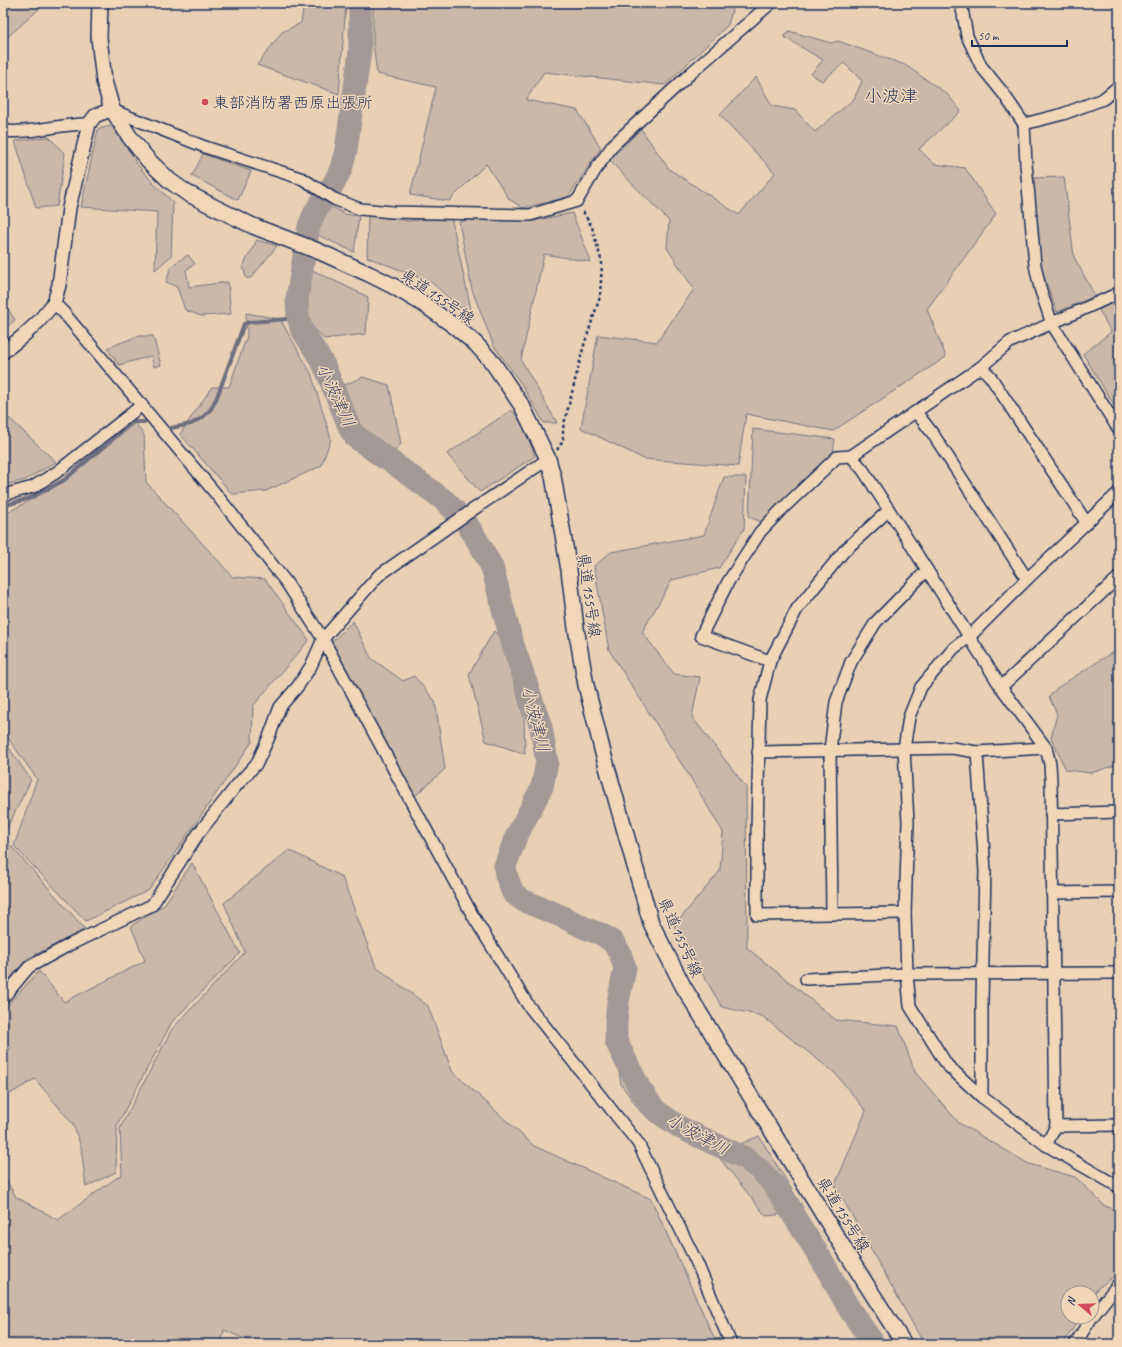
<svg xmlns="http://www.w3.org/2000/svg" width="1122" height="1347" viewBox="0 0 1122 1347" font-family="Caveat,'Klee One',sans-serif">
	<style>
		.green { fill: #cbb8a8; stroke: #737483 }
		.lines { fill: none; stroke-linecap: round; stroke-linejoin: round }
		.stream { stroke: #6d6e80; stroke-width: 4 }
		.river { stroke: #a39896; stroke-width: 23 }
		.minor-casing { stroke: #1b2f5e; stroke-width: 14 }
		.tertiary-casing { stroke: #1b2f5e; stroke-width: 16 }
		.secondary-casing { stroke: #1b2f5e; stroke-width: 18 }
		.path { stroke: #1b2f5e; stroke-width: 2.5; stroke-dasharray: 3 3; stroke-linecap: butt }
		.minor { stroke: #f2d6b8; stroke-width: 11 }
		.tertiary { stroke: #f2d6b8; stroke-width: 13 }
		.secondary { stroke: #f2d6b8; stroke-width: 15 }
		.poi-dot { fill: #d1495b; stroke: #f2d6b8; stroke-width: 1.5 }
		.labels { text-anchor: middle; stroke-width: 3; stroke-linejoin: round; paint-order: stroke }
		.poi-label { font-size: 16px; fill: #1b2f5e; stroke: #f2d6b8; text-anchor: start }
		.street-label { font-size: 16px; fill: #1b2f5e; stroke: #f2d6b8 }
		.water-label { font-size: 17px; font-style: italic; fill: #364469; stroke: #f2d6b8 }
		.quarter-label { font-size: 18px; fill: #1b2f5e; stroke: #f2d6b8 }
	</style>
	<rect width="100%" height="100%" fill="#e9cfb4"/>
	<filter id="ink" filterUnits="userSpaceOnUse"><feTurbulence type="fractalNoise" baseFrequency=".025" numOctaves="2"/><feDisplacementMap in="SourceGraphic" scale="8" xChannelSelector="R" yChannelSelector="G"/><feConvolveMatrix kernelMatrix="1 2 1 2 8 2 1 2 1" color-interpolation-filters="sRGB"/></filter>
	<g filter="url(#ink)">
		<g class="green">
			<path d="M 3,3 L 46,3 L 3,41 Z"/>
			<path d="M 304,3 L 346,3 L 339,94 L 257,65 L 282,32 L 301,23 Z"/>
			<path d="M 373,3 L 734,3 L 728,25 L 665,85 L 544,72 L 526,100 L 577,110 L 601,148 L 568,197 L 523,208 L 509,199 L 486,164 L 449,201 L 410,195 L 436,87 L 377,74 L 373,44 Z"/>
			<path d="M 789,31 L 831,43 L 838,41 L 905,65 L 947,94 L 961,111 L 919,149 L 934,164 L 965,168 L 996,214 L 927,309 L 946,357 L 833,431 L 746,414 L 738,466 L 644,459 L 581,428 L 598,335 L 657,342 L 694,289 L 667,248 L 669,221 L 609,160 L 641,129 L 669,169 L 739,215 L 775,173 L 720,115 L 756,77 L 772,106 L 795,110 L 815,132 L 854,99 L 862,81 L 844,63 L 822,81 L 811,74 L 823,60 L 784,37 Z"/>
			<path d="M 111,126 L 135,159 L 134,160 L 136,163 L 153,183 L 173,202 L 171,256 L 155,270 L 157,212 L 81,207 L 98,129 Z"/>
			<path d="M 49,137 L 65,154 L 57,206 L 36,208 L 15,141 Z"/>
			<path d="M 203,154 L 251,171 L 238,200 L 192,176 Z"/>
			<path d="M 1064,177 L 1074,257 L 1095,296 L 1057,312 L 1040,265 L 1032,178 Z"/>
			<path d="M 314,195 L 344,214 L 359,216 L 354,252 L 301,227 Z"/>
			<path d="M 572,213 L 591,262 L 544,254 L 521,360 L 557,423 L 544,423 L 522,385 L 494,346 L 472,290 L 459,222 L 478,217 L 534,221 Z"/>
			<path d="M 368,215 L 409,221 L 451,216 L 473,319 L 431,282 L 367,257 Z"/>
			<path d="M 257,240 L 277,246 L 251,278 L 246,278 L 243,266 Z"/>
			<path d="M 188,255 L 195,264 L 186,270 L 189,287 L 228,282 L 231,314 L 201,316 L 185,310 L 177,287 L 166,282 L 171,266 Z"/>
			<path d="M 300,264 L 368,297 L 366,334 L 324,339 L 291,303 Z"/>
			<path d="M 1119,298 L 1119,413 L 1083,354 L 1111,332 L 1099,310 Z"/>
			<path d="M 3,301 L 15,320 L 3,330 Z"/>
			<path d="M 246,313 L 280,319 L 311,373 L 331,439 L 321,466 L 266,491 L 232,494 L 180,434 L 212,387 L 229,387 L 247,336 Z"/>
			<path d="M 138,336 L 153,336 L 161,365 L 154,367 L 151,356 L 119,365 L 107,348 Z"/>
			<path d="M 363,377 L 389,385 L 401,444 L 380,468 L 346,444 L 340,387 Z"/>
			<path d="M 511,410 L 521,420 L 535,456 L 480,492 L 447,454 Z"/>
			<path d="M 9,418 L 56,462 L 25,480 L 4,485 L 3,483 L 3,428 Z"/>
			<path d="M 135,423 L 144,435 L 146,482 L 233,577 L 265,579 L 309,640 L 253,706 L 252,742 L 149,890 L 86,921 L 14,846 L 37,779 L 3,731 L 3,515 L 64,482 Z"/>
			<path d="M 753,429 L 835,439 L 833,452 L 762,522 L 749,517 Z"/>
			<path d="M 724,477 L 746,477 L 744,529 L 719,568 L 672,580 L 642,632 L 674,674 L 700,677 L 692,717 L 746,787 L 747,948 L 836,1020 L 898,1026 L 915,1072 L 959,1123 L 1029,1164 L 1075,1177 L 1105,1206 L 1119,1211 L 1119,1272 L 1097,1289 L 1092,1298 L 1092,1293 L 1068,1293 L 1068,1317 L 1080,1317 L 1063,1344 L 924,1344 L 835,1185 L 866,1111 L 835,1073 L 762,1016 L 722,1007 L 674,926 L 720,871 L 723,832 L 690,777 L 609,650 L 594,566 L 611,552 L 704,535 Z"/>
			<path d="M 353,621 L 371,658 L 403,681 L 414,676 L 435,701 L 445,769 L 415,796 L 332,642 Z"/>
			<path d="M 494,631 L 502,640 L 524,717 L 525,754 L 486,741 L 469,674 Z"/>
			<path d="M 1119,648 L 1119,764 L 1091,773 L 1066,770 L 1051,738 L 1057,714 L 1049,697 L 1057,688 Z"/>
			<path d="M 3,739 L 31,780 L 3,836 Z"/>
			<path d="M 3,837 L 85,929 L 27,959 L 3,986 Z"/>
			<path d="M 289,850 L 342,877 L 376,967 L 428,1006 L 452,1071 L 534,1146 L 651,1199 L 717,1344 L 256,1344 L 224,1330 L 221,1344 L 3,1344 L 3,1174 L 16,1197 L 58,1220 L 122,1174 L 120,1128 L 172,1029 L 245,952 L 224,903 Z"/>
			<path d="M 192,863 L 240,953 L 172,1022 L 117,1125 L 116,1172 L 86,1187 L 81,1147 L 73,1124 L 35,1079 L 10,1094 L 3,1084 L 3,1058 L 11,1048 L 3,1038 L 3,1010 L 39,971 L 64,1002 L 145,961 L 131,926 L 164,905 Z"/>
			<path d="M 631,1046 L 647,1087 L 663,1109 L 736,1146 L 759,1136 L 803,1208 L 785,1214 L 766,1216 L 717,1155 L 672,1133 L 640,1111 L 621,1084 L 615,1049 Z"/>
		</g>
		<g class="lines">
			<g class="stream">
				<path d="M 171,428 L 191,424 L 202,418 L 211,409 L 217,397 L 244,324 L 250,322 L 299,318"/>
				<path d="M 3,506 L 30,498 L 64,480 L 132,422 L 144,422"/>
			</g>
			<path class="river" d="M 360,3 L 360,51 L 346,150 L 341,169 L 334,183 L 315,212 L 309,226 L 297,299 L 298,316 L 301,328 L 324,365 L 351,431 L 360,439 L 444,500 L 466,522 L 480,545 L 492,567 L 511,639 L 541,727 L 547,762 L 542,787 L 516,837 L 505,866 L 506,875 L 513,893 L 524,901 L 561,916 L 587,929 L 601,934 L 613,942 L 620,953 L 625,968 L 618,1002 L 616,1023 L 616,1041 L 640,1089 L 655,1110 L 681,1128 L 745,1158 L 760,1170 L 774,1185 L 820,1257 L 850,1310 L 874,1344"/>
			<g class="minor-casing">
				<g id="minor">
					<path d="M 961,3 L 967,36 L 981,66 L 1003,93 L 1024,124 L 1026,164 L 1035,265 L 1040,288 L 1052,324 L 1119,430"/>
					<path d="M 112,110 L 205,147 L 303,179 L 334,199 L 360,209 L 392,212 L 530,215 L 577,201 L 596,169 L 613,145 L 692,72 L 771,3"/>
					<path d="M 1024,124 L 1063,114 L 1103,99 L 1119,86"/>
					<path d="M 3,127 L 6,131 C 34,134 61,123 89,124"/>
					<path d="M 54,303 L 64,313 L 216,494 L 286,582 L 323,639 L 473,916 L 528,1005 L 638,1143 L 697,1263 L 731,1344"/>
					<path d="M 981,367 L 990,376 L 1086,522"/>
					<path d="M 916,412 L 933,434 L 1027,579"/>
					<path d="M 851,456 L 863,470 L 889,510 L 1001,687 L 1046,748 L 1050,764 L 1051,781 L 1056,1126 L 1046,1145"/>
					<path d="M 1119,492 L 1027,579 L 969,637 L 954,648 L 921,687 L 909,717 L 904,749 L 908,822 L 905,913 L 907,974 L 910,1006 L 947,1065 L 982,1097 L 1046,1145 L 1119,1187"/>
					<path d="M 3,495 L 33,487 L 57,472 L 142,405"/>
					<path d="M 889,510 L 844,551 L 797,609 L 770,661 L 760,700 L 757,831 L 757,915 L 905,913"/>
					<path d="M 770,661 L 701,636 L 728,582 L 760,532 L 780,511 L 837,457 L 851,456 L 981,367 L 1010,342 L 1119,293"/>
					<path d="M 1001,687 L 1119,577"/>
					<path d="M 758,752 L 952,748 L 977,752 L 1046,748"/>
					<path d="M 977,752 L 985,871 L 982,1000 L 982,1097"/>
					<path d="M 1051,814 L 1119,812"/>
					<path d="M 1052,893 L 1119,892"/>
					<path d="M 832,913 L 830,750 L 836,702 L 851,662 L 876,622 L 927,570"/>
					<path d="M 806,979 L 907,974 L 1119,973"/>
					<path d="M 3,998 L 29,967 L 69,945 L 152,905 L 198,834 L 237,785 L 257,763 L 269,737 L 280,707 L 298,686 L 311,666 L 323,639 L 378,576 L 471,511 L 548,459"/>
					<path d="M 1056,1126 L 1119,1125"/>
					<path d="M 1092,1317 L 1119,1283"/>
					<path d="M 1075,1344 L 1092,1317"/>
				</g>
			</g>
			<g class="tertiary-casing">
				<path id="tertiary" d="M 3,352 L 23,336 L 39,321 L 54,303 L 59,285 L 69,208 L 89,124 L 95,116 L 112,109"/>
			</g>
			<g class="secondary-casing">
				<path id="secondary" d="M 100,3 L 99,38 L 104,81 L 112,109 L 129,136 L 148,160 L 170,181 L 187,193 L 214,207 L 253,226 L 318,251 L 369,274 L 393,286 L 425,305 L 457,328 L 476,344 L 493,363 L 522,406 L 548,459 L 553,476 L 569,570 L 576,628 L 586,685 L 603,753 L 651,923 L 683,986 L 854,1265 L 904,1344"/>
			</g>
			<path class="path" d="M 557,450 L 563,441 L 563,428 L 584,345 L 600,297 L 602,263 L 592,227 L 582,210"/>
			<use href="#minor" class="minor"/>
			<use href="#tertiary" class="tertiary"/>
			<use href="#secondary" class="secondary"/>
		</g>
	</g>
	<circle class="poi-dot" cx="205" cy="102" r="4"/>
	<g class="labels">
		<g class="poi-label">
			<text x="213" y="108">東部消防署西原出張所</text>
		</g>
		<g class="street-label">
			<text transform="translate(438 296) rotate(34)" y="6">県道155号線</text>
			<text transform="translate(590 595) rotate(82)" y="6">県道155号線</text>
			<text transform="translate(681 937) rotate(66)" y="6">県道155号線</text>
			<text transform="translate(844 1214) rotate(58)" y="6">県道155号線</text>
		</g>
		<g class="water-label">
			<text transform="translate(336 395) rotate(65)" y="6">小波津川</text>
			<text transform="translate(536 719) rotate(75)" y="6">小波津川</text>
			<text transform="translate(698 1134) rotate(28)" y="6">小波津川</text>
		</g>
		<g class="quarter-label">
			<text x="891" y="102">小波津</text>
		</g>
	</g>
	<rect width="1122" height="1347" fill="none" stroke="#f2d6b8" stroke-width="16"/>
	<rect x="8" y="8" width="1106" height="1331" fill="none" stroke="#1b2f5e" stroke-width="1.5" filter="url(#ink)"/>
	<g transform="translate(1080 1305) rotate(289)"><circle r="19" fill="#f2d6b8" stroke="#9c9394"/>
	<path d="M0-3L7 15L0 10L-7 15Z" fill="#d1495b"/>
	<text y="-6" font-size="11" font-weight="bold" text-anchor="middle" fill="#1b2f5e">N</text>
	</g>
	<path d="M972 40v6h95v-6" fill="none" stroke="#1b2f5e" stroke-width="2"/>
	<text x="978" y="40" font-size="12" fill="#1b2f5e" stroke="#f2d6b8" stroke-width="3" paint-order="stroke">50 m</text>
</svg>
